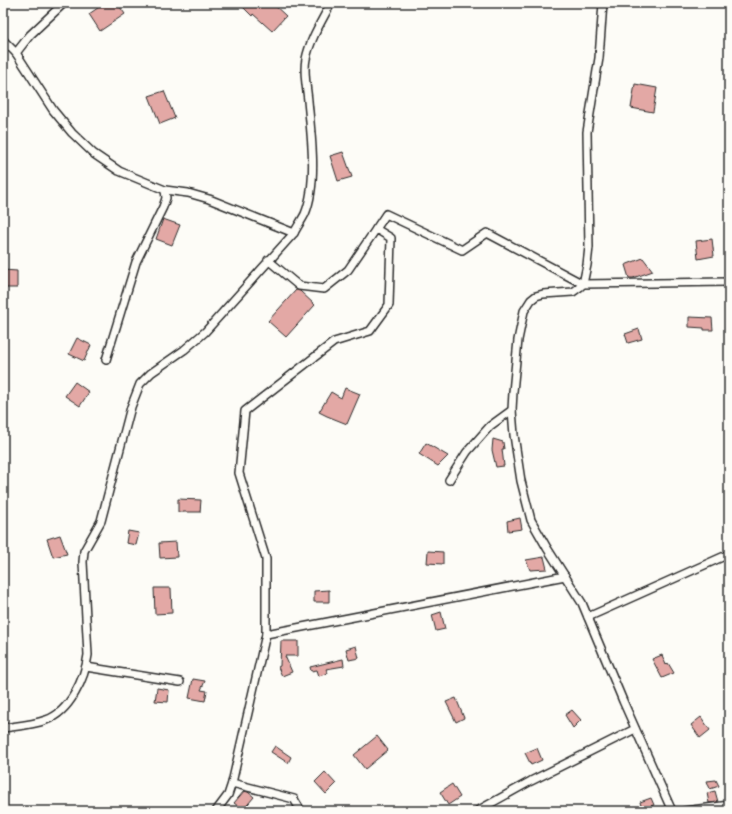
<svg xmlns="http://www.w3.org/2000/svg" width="732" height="814" viewBox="0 0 732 814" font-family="'Comic Neue',sans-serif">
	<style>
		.building { fill: #e3a8a5; stroke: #2b2b2b }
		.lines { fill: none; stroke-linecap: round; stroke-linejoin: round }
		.minor-casing { stroke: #2b2b2b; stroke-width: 10 }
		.minor { stroke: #fdfcf7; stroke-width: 7 }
	</style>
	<rect width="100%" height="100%" fill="#fdfcf7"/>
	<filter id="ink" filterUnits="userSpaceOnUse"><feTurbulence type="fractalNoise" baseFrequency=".025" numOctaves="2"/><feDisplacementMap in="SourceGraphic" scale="8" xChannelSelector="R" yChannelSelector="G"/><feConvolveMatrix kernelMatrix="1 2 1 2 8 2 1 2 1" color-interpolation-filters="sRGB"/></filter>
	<g filter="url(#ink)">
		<g class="building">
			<path d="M 105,3 L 117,3 L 125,14 L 100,31 L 89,14 Z"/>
			<path d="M 239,3 L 272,3 L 286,16 L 272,31 L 253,14 L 252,16 Z"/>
			<path d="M 635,84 L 657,88 L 653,112 L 631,108 Z"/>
			<path d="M 164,91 L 175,118 L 160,124 L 149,96 Z"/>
			<path d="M 343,152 L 352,177 L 338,181 L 330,156 Z"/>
			<path d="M 163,219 L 180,225 L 172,245 L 156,239 Z"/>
			<path d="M 712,239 L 714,256 L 698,259 L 696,241 Z"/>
			<path d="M 643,258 L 653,271 L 633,278 L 629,278 L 625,265 Z"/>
			<path d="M 3,270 L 17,271 L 17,288 L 3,288 Z"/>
			<path d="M 296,290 L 300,291 L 315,305 L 286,337 L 268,321 Z"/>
			<path d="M 689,317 L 712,318 L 713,330 L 704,330 L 704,328 L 689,327 Z"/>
			<path d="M 639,329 L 642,339 L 628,343 L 625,334 Z"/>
			<path d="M 77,338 L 91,345 L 84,361 L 69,354 Z"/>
			<path d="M 75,382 L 89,392 L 80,406 L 65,396 Z"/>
			<path d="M 345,388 L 360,394 L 347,424 L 327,416 L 319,412 L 331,392 L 341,398 Z"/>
			<path d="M 493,439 L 503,442 L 504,449 L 502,449 L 504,466 L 496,467 L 492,450 Z"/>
			<path d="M 426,443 L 448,456 L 438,466 L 419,454 Z"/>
			<path d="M 178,499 L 201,500 L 200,512 L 178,512 Z"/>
			<path d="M 520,518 L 522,529 L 508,531 L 507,521 Z"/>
			<path d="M 128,531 L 139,533 L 136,545 L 126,543 Z"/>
			<path d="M 60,535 L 67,554 L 53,557 L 47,539 Z"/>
			<path d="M 176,542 L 177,557 L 160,558 L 159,543 Z"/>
			<path d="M 428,551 L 443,552 L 443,564 L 427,563 Z"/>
			<path d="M 544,557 L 547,569 L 530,570 L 526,560 Z"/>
			<path d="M 154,588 L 171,588 L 172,613 L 155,614 Z"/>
			<path d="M 329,590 L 329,602 L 314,602 L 314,591 Z"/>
			<path d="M 441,612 L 445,629 L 436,631 L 432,615 Z"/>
			<path d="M 281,641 L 298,641 L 298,656 L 285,656 L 292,672 L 282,676 L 278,667 L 280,666 Z"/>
			<path d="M 356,646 L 359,658 L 349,660 L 346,649 Z"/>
			<path d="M 662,655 L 666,665 L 668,663 L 674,673 L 662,678 L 652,659 Z"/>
			<path d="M 343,659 L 344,666 L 326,669 L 328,673 L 319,676 L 317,670 L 311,671 L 310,667 Z"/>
			<path d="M 193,679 L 205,681 L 201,690 L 207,691 L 205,701 L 189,698 Z"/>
			<path d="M 157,688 L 169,690 L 168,702 L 155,701 Z"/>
			<path d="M 456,698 L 464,718 L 456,722 L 446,702 Z"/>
			<path d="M 572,710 L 581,720 L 573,728 L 565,715 Z"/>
			<path d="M 701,717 L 710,730 L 700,738 L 691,725 Z"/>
			<path d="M 377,736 L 388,750 L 365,769 L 354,755 Z"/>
			<path d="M 275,746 L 291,757 L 288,763 L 271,752 Z"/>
			<path d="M 537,748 L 542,760 L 531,765 L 525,753 Z"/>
			<path d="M 325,772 L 336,784 L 326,794 L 315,782 Z"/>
			<path d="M 716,780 L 719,786 L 710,789 L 707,781 Z"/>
			<path d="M 452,784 L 460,797 L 448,805 L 440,792 Z"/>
			<path d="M 244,791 L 248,792 L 254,797 L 243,810 L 234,803 Z"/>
			<path d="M 715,791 L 718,802 L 709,803 L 707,793 Z"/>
			<path d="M 651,798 L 654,805 L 642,809 L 640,802 Z"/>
		</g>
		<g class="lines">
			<g class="minor-casing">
				<g id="minor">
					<path d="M 603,3 L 599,58 L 587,132 L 589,247 L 587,265 L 583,284 L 580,287 L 573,292 L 543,294 L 536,296 L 531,300 L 524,311 L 518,340 L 513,392 L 512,410 L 514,435 L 521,481 L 531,520 L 547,548 L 582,603 L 623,701 L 672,811"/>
					<path d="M 3,40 L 16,53 L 53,110 L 72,133 L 94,154 L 119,171 L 165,190 L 166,198 L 163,207 L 136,262 L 106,360"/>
					<path d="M 16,53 L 30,35 L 64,3"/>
					<path d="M 165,190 L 188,193 L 209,199 L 294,233"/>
					<path d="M 376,229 L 386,214 L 462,250 L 487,233 L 583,284 L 729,282"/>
					<path d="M 449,480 L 467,452 L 490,426 L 512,410"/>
					<path d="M 588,617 L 729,554"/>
					<path d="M 266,634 L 565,576"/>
					<path d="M 86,667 L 180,682"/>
					<path d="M 3,728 C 17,726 33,725 46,720 C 70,712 85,678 88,655 L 83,562 L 84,551 L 101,521 L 131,407 L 140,384 L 151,373 L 184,350 L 205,332 L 294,233 C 297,227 302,220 305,214 C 318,183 311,134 308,101 C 307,88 303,72 306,59 C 310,39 322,21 331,3"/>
					<path d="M 232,783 L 294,799 L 301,811"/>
					<path d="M 216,811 L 228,795 L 232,783 L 266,634 L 266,559 L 239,473 L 245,411 L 334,342 L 370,331 L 389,305 L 391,238 L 376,229 L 348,270 L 324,289 L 299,286 L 268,260"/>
					<path d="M 477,811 L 531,781 L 635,729"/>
					<path d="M 685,811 L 729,805"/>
				</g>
			</g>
			<use href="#minor" class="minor"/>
		</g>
	</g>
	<rect width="732" height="814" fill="none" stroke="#fdfcf7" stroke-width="16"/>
	<rect x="8" y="8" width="716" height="798" fill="none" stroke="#2b2b2b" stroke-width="1.5" filter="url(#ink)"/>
</svg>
